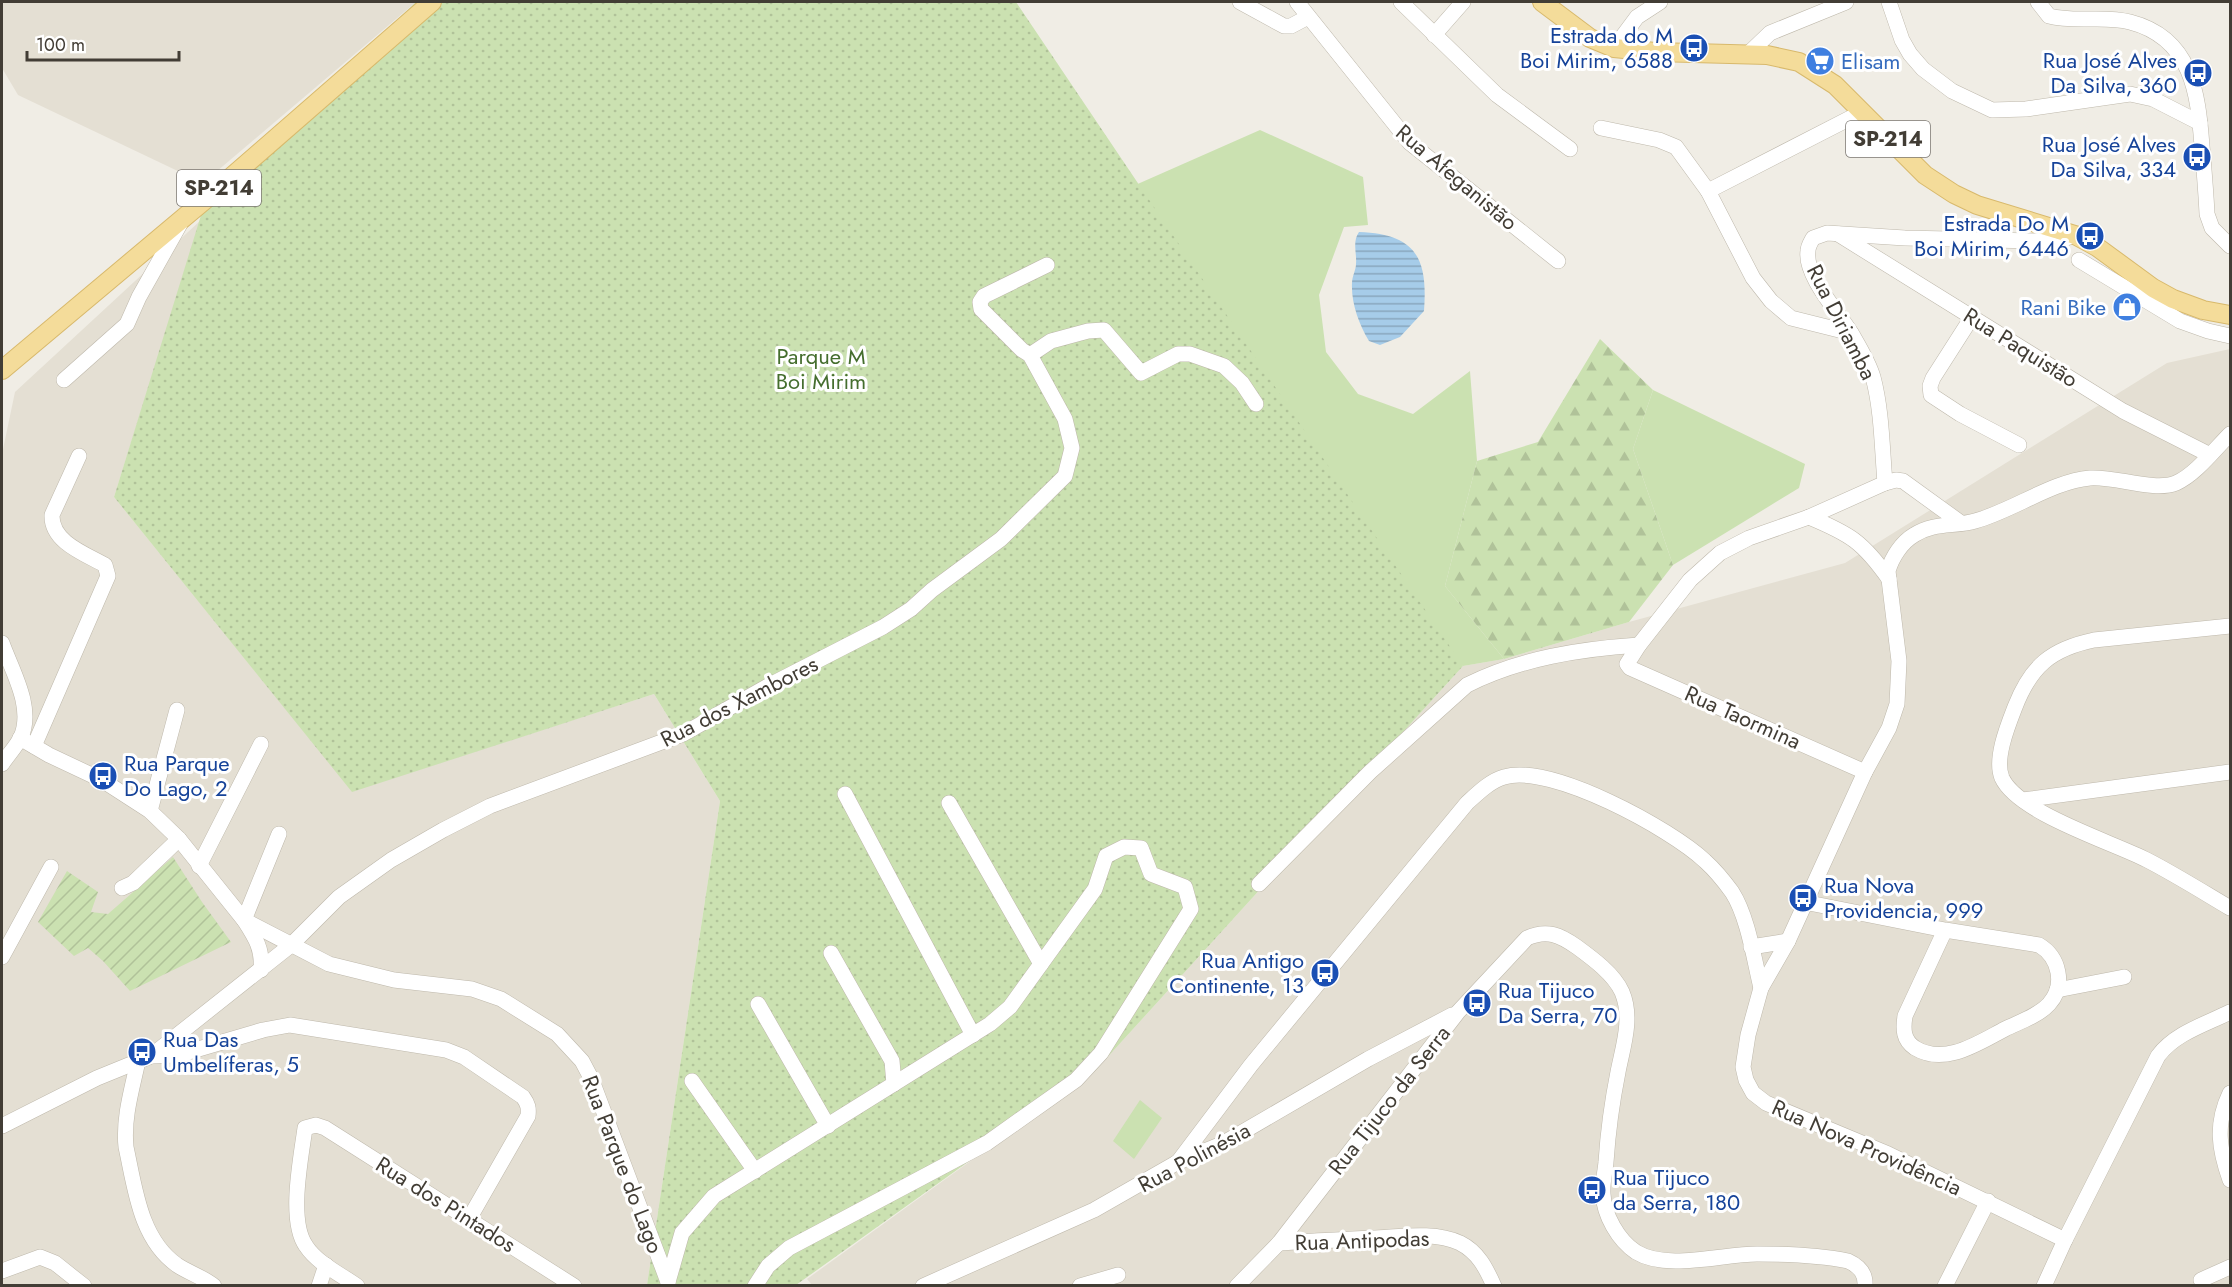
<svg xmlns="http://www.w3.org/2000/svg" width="2232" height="1287" viewBox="0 0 2232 1287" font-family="Jost,sans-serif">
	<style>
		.residential { fill: #e4dfd3 }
		.grass { fill: #cbe1b1 }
		.forest { fill: url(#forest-firs) }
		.park { fill: url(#park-dots) }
		.garden { fill: url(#garden-furrows) }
		.water { fill: url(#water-rules) }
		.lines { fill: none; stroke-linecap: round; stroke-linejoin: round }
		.minor-casing { stroke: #beb8ab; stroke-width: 16 }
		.major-casing { stroke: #d8b96c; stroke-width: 20 }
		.minor { stroke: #fff; stroke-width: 15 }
		.major { stroke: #f4dc9a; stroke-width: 18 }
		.labels { text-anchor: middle; stroke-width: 6; stroke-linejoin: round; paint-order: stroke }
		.shield { fill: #fff; stroke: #7b7772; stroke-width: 1.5 }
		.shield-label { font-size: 21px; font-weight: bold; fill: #423d35 }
		.transit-label { font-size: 22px; fill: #164399; stroke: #fff; text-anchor: end }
		.shop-label { font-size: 22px; fill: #366cbe; stroke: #fff; text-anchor: start }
		.street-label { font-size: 22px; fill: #423d35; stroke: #fff }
		.park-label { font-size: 22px; fill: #456e2e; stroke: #fff }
	</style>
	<defs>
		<pattern id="forest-firs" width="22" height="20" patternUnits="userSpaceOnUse" patternTransform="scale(1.5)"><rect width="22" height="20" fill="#cbe1b1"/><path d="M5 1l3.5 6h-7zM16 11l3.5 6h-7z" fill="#b0c299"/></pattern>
		<pattern id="park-dots" width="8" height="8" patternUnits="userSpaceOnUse" patternTransform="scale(1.5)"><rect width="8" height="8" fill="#cbe1b1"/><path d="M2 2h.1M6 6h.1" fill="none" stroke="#b0c299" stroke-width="1.8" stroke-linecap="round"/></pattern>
		<pattern id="garden-furrows" width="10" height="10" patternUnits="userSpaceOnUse" patternTransform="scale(1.5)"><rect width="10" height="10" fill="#cbe1b1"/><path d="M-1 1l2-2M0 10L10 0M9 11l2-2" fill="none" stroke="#b0c299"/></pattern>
		<pattern id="water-rules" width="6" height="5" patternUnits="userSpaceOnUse" patternTransform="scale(1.5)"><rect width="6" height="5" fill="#a6cce9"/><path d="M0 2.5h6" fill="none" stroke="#89a7be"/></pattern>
	</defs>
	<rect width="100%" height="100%" fill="#f0ede5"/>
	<g class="residential">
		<path d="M 2,2 L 416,2 L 203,183 L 18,95 L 2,68 Z"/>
		<path d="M 201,220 L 114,497 L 352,791 L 654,694 L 720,801 L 647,1285 L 2,1286 L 2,454 L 15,392 Z"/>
		<path d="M 2230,349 L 2230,1285 L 813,1286 L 807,1279 L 1094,1072 L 1463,666 L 1504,659 L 1629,622 L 1845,563 L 2167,363 Z"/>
	</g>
	<g class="grass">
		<path d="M 1260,130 L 1363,177 L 1368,225 L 1344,227 L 1319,295 L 1326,352 L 1358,394 L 1413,414 L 1470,371 L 1477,461 L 1445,586 L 1504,659 L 1463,666 L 1369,622 L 1047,224 Z"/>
		<path d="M 1653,390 L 1805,464 L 1799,488 L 1673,565 L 1633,449 Z"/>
		<path d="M 1140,1100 L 1162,1118 L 1134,1159 L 1113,1141 Z"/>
	</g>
	<path class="forest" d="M 1600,339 L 1653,390 L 1633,449 L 1673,565 L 1629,622 L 1504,659 L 1445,586 L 1477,461 L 1538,442 Z"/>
	<path class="park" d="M 416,2 L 1016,2 L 1463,666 L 1094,1072 L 796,1285 L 647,1285 L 720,801 L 654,694 L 352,792 L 114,497 L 206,199 Z"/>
	<path class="garden" d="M 173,857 L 202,902 L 231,942 L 130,991 L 103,961 L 88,948 L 74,956 L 38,922 L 67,871 L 98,892 L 91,912 L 108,914 Z"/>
	<path class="water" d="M 1359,232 C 1416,234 1428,258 1424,311 L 1400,337 L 1380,345 L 1369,341 C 1359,324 1351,303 1352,283 C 1352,276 1356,270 1356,264 C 1357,253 1352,242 1359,232 Z"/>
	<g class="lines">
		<g class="minor-casing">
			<g id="minor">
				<path d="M 1240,2 L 1284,26 L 1291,26 L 1308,17"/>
				<path d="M 1297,2 L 1410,143 L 1558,261"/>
				<path d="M 1401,2 L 1497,95 L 1570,149"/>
				<path d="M 1889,2 L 1902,40 L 1910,54 L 1923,69 L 1952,91 L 1992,110 L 2026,109 L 2130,94 L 2153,99 L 2200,123"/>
				<path d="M 2038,2 L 2049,16 C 2076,23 2104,15 2130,22 C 2192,38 2198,93 2202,146 C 2204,169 2206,192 2207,214 L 2212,228 L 2230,246"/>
				<path d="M 1434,35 L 1463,2"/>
				<path d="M 1614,48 L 1637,17 L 1660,2"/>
				<path d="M 1747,55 L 1770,33 L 1846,2"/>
				<path d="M 1601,128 L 1659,140 L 1676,147 L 1708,191 L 1753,278 L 1771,301 L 1791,318 L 1851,333"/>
				<path d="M 1708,191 L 1862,112"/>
				<path d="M 1838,234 L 2123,411 L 2210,455"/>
				<path d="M 2079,260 L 2180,321 L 2208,331 L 2230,336"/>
				<path d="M 1972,317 L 1933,378 L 1930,386 L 1931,395 L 1960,414 L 2019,445"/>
				<path d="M 1030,355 L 1051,341 L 1088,331 L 1104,330 L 1141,373 L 1178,354 L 1190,354 L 1224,366 L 1242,383 L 1256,404"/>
				<path d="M 64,380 L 127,324 L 139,297 L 180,224"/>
				<path d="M 1809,517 C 1850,534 1863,542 1889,579"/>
				<path d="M 1961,523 L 1903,481 L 1896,480 L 1885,483 C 1882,448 1882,411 1873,377 C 1869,363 1860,348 1853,336 C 1841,315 1804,276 1808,251 C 1808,246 1811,242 1813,238 L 1827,233 L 1905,238 L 2034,241 L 2061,240 L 2075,235"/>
				<path d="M 2230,626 L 2094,640 C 2051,649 2031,666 2015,707 C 2008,725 1994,759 2002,778 C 2018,813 2112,842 2147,860 C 2176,875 2203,892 2230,908"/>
				<path d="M 2,643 C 12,671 34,707 21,737 C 16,747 7,756 2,764"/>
				<path d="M 20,738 L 49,755 L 102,780 L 150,811 L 179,839 L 244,920 L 329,964 L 394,980 L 472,989 L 501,999 L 557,1034 L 582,1061 L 591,1078 L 668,1282"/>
				<path d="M 34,746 L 108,576 L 105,565 C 85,554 51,542 52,515 L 79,456"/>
				<path d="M 1865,772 L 1630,668 L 1627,664 L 1639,645 L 1690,580 L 1720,553 L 1749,538 L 1809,517 L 1885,483"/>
				<path d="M 845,794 L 973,1035"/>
				<path d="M 2023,800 L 2230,772"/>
				<path d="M 949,803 L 1041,964"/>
				<path d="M 150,811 L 177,710"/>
				<path d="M 199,866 L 261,744"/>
				<path d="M 1259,884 L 1370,772 L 1467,685 C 1521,658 1580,649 1639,645"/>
				<path d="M 122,888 L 133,883 L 179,839"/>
				<path d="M 1804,902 L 1945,930 L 2039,945 C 2059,957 2066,985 2049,1004 C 2038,1016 2019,1022 2005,1029 C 1978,1043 1945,1066 1915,1048 C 1903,1040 1903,1029 1905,1016 L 1945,930"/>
				<path d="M 1751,947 L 1788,941"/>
				<path d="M 831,953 L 892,1061 L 894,1084"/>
				<path d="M 2,957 L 51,867"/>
				<path d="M 261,970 C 263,949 255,937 244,920 L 279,834"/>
				<path d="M 2057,990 L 2124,977"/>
				<path d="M 758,1004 L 828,1126"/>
				<path d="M 151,1056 L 178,1055 L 263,1030 L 290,1025 L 446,1050 L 464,1057 L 523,1097 C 528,1104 529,1108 528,1116 L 469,1219"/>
				<path d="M 138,1061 C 132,1089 123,1118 126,1147 C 135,1188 140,1239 177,1265 C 189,1273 203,1277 214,1286"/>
				<path d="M 692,1081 L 755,1171"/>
				<path d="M 2230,1093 C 2215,1124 2219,1149 2230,1180"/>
				<path d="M 2,1126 L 97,1078 L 151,1056 L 291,945 L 339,897 L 391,860 L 443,830 L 490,806 L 683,734 L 768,686 L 883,627 L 911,609 L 932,590 L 1001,539 L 1065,476 L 1072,448 L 1065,419 L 1030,355 L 1022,350 L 981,309 L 980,302 L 984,296 L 1047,265"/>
				<path d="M 1178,1162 L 1251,1065 L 1467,803 C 1478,793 1490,781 1504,777 C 1551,763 1671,829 1705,861 C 1715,870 1724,881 1732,892 C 1748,917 1754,959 1761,988"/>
				<path d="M 2065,1240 L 1888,1154 L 1766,1103 L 1753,1093 L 1746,1080 L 1743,1067 L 1748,1035 L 1761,988 L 1788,941 L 1865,772 L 1889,728 L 1897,704 L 1899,661 L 1888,571 C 1892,557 1902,542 1914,535 C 1934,522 1954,527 1975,521 C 2012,511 2053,481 2090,478 C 2115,476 2154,492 2176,483 C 2195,475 2215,449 2230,434"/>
				<path d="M 1279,1243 C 1310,1241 1341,1240 1372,1238 C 1400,1237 1434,1231 1460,1243 C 1478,1252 1486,1268 1494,1286"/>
				<path d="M 2,1271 L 40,1257 L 55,1263 L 84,1286"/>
				<path d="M 2201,1280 L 2230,1267"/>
				<path d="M 668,1282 L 682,1233 L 714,1196 L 990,1024 L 1010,1007 L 1095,889 L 1106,856 L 1124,847 L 1141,848 L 1151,874 L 1185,887 L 1191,909 L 1101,1053 L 1076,1080 L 987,1143 L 789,1248 L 768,1266 L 755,1286"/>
				<path d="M 319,1286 L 326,1265"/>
				<path d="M 357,1286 C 340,1274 317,1263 306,1246 C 288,1221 301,1158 305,1128 L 316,1125 L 325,1128 L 574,1286"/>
				<path d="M 923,1286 L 1094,1210 L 1178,1162 L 1222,1144 L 1368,1059 L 1452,1015"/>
				<path d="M 1080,1286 L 1118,1275"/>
				<path d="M 1237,1286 L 1279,1243 L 1458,1012 L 1527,938 C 1547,929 1560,935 1577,947 C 1592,958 1614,974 1622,992 C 1633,1018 1623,1046 1618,1072 C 1612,1102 1608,1132 1606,1162 C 1605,1173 1602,1184 1603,1194 C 1604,1215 1618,1240 1636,1252 C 1667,1271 1722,1254 1757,1254 C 1787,1254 1819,1255 1848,1261 C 1859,1266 1866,1273 1865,1286"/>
				<path d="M 1945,1286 L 1988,1201"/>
				<path d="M 2044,1286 L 2065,1240 L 2158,1056 C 2175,1033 2206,1024 2230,1012"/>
			</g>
		</g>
		<g class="major-casing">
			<g id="major">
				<path d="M 1542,2 L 1590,38 L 1614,48 L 1655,52 L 1767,55 L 1799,62 L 1835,85 L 1925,175 L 1954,194 L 1977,205 L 2075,235 L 2097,247 L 2153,288 L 2173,299 L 2203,310 L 2230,315"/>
				<path d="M 2,370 L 206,199 L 432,2"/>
			</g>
		</g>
		<use href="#minor" class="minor"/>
		<use href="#major" class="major"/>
	</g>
	<defs>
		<g id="bus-disc" transform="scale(1.5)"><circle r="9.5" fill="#1a4fb4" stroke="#fff"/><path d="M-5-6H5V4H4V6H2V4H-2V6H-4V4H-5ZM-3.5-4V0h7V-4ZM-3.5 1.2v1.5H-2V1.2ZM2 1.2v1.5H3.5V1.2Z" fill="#fff"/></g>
		<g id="supermarket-disc" transform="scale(1.5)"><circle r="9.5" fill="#3f7fe0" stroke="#fff"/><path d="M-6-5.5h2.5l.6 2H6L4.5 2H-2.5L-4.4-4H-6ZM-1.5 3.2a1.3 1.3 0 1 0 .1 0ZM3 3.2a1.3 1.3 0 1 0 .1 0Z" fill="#fff"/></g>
		<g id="shop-disc" transform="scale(1.5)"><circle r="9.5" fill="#3f7fe0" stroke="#fff"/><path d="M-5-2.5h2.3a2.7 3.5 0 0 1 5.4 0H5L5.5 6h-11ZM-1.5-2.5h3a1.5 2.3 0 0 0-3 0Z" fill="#fff"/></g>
	</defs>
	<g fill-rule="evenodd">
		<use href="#bus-disc" x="1694" y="48"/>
		<use href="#supermarket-disc" x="1820" y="61"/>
		<use href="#bus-disc" x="2198" y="73"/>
		<use href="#bus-disc" x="2197" y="157"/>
		<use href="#bus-disc" x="2090" y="236"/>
		<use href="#shop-disc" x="2127" y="307"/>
		<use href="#bus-disc" x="103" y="776"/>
		<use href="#bus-disc" x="1803" y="898"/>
		<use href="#bus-disc" x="1325" y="973"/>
		<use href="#bus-disc" x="1477" y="1003"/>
		<use href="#bus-disc" x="142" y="1052"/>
		<use href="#bus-disc" x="1592" y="1190"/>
	</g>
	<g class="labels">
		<g class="shield">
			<rect x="1846" y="121" width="84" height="36" rx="4.5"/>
			<rect x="177" y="170" width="84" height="36" rx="4.5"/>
		</g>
		<g class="shield-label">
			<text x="1888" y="146">SP-214</text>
			<text x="219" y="195">SP-214</text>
		</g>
		<g class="transit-label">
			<text x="1673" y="43">Estrada do M<tspan x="1673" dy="25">Boi Mirim, 6588</tspan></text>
			<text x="2177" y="68">Rua José Alves<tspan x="2177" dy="25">Da Silva, 360</tspan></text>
			<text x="2176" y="152">Rua José Alves<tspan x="2176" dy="25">Da Silva, 334</tspan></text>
			<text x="2069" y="231">Estrada Do M<tspan x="2069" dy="25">Boi Mirim, 6446</tspan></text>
			<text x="124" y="771" text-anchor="start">Rua Parque<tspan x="124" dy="25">Do Lago, 2</tspan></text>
			<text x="1824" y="893" text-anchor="start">Rua Nova<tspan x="1824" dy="25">Providencia, 999</tspan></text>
			<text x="1304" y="968">Rua Antigo<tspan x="1304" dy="25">Continente, 13</tspan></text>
			<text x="1498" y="998" text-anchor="start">Rua Tijuco<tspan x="1498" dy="25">Da Serra, 70</tspan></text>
			<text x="163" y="1047" text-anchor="start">Rua Das<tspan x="163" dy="25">Umbelíferas, 5</tspan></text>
			<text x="1613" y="1185" text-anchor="start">Rua Tijuco<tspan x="1613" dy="25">da Serra, 180</tspan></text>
		</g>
		<g class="shop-label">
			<text x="1841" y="69">Elisam</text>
			<text x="2106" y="315" text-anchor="end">Rani Bike</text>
		</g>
		<g class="street-label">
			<text transform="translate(1457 177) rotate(40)" y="8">Rua Afeganistão</text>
			<text transform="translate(1842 322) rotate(63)" y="8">Rua Diriamba</text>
			<text transform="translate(2021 347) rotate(32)" y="8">Rua Paquistão</text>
			<text transform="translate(739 701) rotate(-27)" y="8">Rua dos Xambores</text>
			<text transform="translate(1743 717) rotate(24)" y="8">Rua Taormina</text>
			<text transform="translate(1389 1100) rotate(-52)" y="8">Rua Tijuco da Serra</text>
			<text transform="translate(1867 1147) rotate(24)" y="8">Rua Nova Providência</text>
			<text transform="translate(1194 1157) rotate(-28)" y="8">Rua Polinésia</text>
			<text transform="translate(623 1164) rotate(69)" y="8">Rua Parque do Lago</text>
			<text transform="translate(446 1204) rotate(32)" y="8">Rua dos Pintados</text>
			<text transform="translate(1362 1240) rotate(-2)" y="8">Rua Antipodas</text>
		</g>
		<g class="park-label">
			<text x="821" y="364">Parque M<tspan x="821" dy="25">Boi Mirim</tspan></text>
		</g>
	</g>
	<rect width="2232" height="1287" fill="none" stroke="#423d35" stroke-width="6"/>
	<path d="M27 51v9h152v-9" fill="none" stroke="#423d35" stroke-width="3"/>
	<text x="36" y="51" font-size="18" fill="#423d35" stroke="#ffffff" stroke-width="4.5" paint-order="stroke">100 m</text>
</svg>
